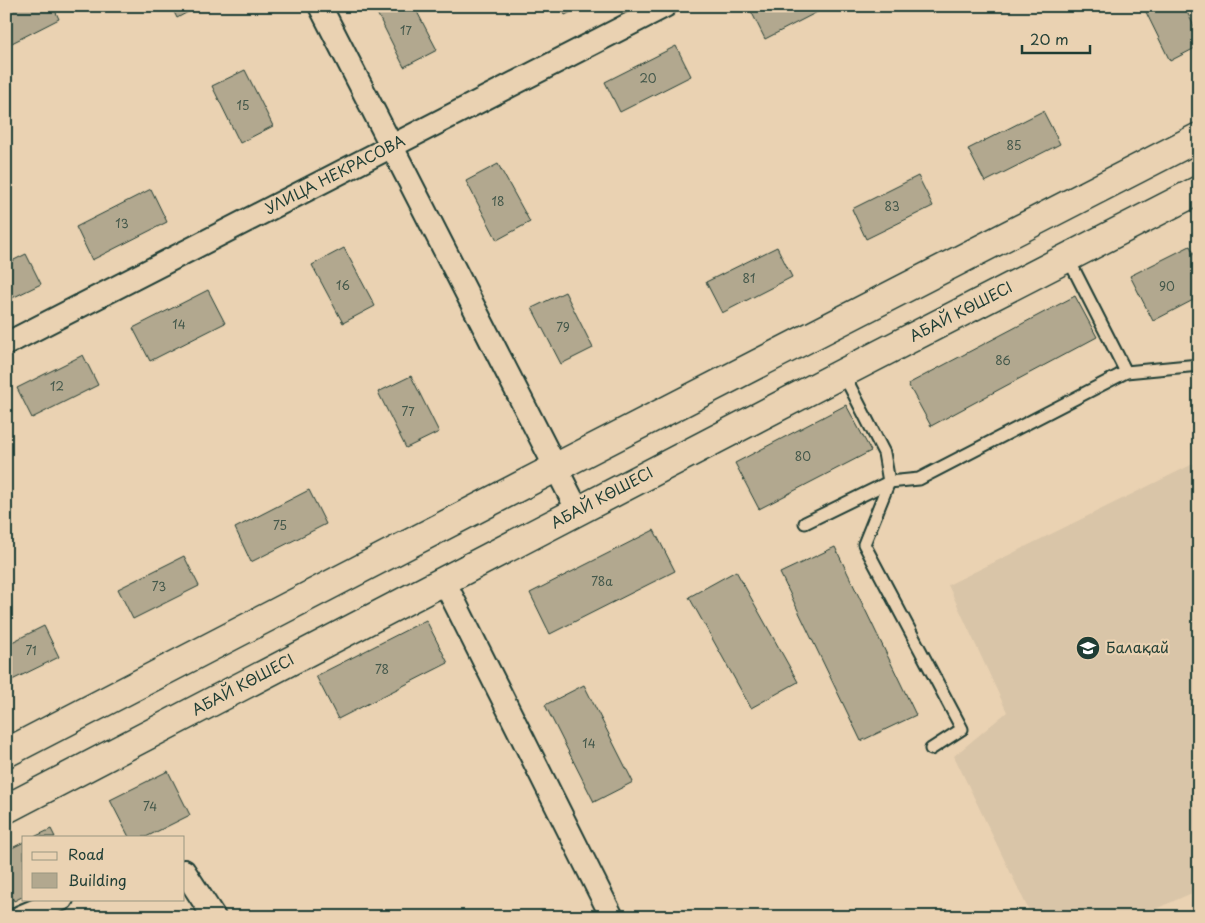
<svg xmlns="http://www.w3.org/2000/svg" width="1205" height="923" viewBox="0 0 1205 923" font-family="'Playpen Sans',sans-serif">
	<style>
		.built { fill: #d9c5a8 }
		.building { fill: #b2a88f; stroke: #1f3d34 }
		.lines { fill: none; stroke-linecap: round; stroke-linejoin: round }
		.lane-casing { stroke: #1f3d34; stroke-width: 15 }
		.street-casing { stroke: #1f3d34; stroke-width: 26 }
		.secondary-casing { stroke: #1f3d34; stroke-width: 31 }
		.lane { stroke: #ead2b2; stroke-width: 11 }
		.street { stroke: #ead2b2; stroke-width: 22 }
		.secondary { stroke: #ead2b2; stroke-width: 28 }
		.labels { text-anchor: middle; stroke-width: 4.5; stroke-linejoin: round; paint-order: stroke }
		.number-label { font-size: 12px; fill: #44584b }
		.street-label { font-size: 15px; fill: #1f3d34; stroke: #ead2b2 }
		.poi-label { font-size: 15px; fill: #1f3d34; stroke: #ead2b2; text-anchor: start }
	</style>
	<rect width="100%" height="100%" fill="#ead2b2"/>
	<filter id="ink" filterUnits="userSpaceOnUse"><feTurbulence type="fractalNoise" baseFrequency=".02" numOctaves="2"/><feDisplacementMap in="SourceGraphic" scale="10" xChannelSelector="R" yChannelSelector="G"/><feConvolveMatrix kernelMatrix="1 2 1 2 8 2 1 2 1" color-interpolation-filters="sRGB"/></filter>
	<g filter="url(#ink)">
		<path class="built" d="M 1199,461 L 1199,890 L 1137,917 L 1032,917 L 954,756 L 1007,712 L 948,585 Z"/>
		<g class="building">
			<path d="M 6,6 L 53,6 L 59,19 L 6,46 Z"/>
			<path d="M 171,6 L 199,6 L 177,18 Z"/>
			<path d="M 385,6 L 414,6 L 437,50 L 404,67 L 376,11 Z"/>
			<path d="M 561,6 L 583,6 L 565,15 Z"/>
			<path d="M 755,6 L 829,6 L 765,39 L 750,9 Z"/>
			<path d="M 1143,6 L 1184,6 L 1199,36 L 1199,46 L 1170,61 Z"/>
			<path d="M 676,46 L 691,76 L 620,112 L 605,82 Z"/>
			<path d="M 245,70 L 273,126 L 240,143 L 212,86 Z"/>
			<path d="M 1043,111 L 1060,144 L 985,182 L 968,149 Z"/>
			<path d="M 498,164 L 530,222 L 497,240 L 466,181 Z"/>
			<path d="M 918,176 L 933,206 L 866,239 L 852,209 Z"/>
			<path d="M 151,189 L 167,222 L 92,260 L 76,227 Z"/>
			<path d="M 1190,246 L 1199,263 L 1199,297 L 1153,321 L 1130,276 Z"/>
			<path d="M 777,247 L 792,277 L 722,313 L 706,282 Z"/>
			<path d="M 344,248 L 375,306 L 343,323 L 312,265 Z"/>
			<path d="M 26,254 L 41,284 L 6,301 L 6,264 Z"/>
			<path d="M 208,290 L 225,323 L 150,361 L 133,328 Z"/>
			<path d="M 565,292 L 593,348 L 561,364 L 532,308 Z"/>
			<path d="M 1075,296 L 1097,337 L 931,426 L 908,384 Z"/>
			<path d="M 83,355 L 98,385 L 32,418 L 17,388 Z"/>
			<path d="M 411,376 L 439,432 L 406,448 L 378,392 Z"/>
			<path d="M 846,405 L 871,451 L 759,509 L 735,463 Z"/>
			<path d="M 309,490 L 326,524 L 251,562 L 235,528 Z"/>
			<path d="M 654,530 L 675,571 L 550,634 L 530,593 Z"/>
			<path d="M 835,547 L 916,715 L 861,741 L 780,573 Z"/>
			<path d="M 184,556 L 199,586 L 133,619 L 118,589 Z"/>
			<path d="M 736,571 L 798,682 L 751,708 L 689,597 Z"/>
			<path d="M 426,620 L 448,663 L 338,719 L 316,676 Z"/>
			<path d="M 44,626 L 59,657 L 6,683 L 6,645 Z"/>
			<path d="M 584,685 L 633,782 L 594,802 L 545,705 Z"/>
			<path d="M 168,771 L 190,815 L 146,837 L 129,837 L 110,800 Z"/>
			<path d="M 51,829 L 55,837 L 34,837 Z"/>
			<path d="M 24,842 L 24,896 L 14,901 L 6,886 L 6,851 Z"/>
			<path d="M 545,911 L 548,917 L 534,917 Z"/>
		</g>
		<g class="lines">
			<g class="lane-casing">
				<g id="lane">
					<path d="M 1068,258 L 1126,372"/>
					<path d="M 843,373 L 884,453 L 889,482 L 864,544 L 962,729 L 931,749"/>
					<path d="M 805,523 L 889,482 L 919,479 L 1126,372 L 1199,365"/>
				</g>
			</g>
			<g class="street-casing">
				<g id="street">
					<path d="M 320,6 L 578,511"/>
					<path d="M 6,344 L 665,6"/>
					<path d="M 444,581 L 612,917"/>
					<path d="M 184,871 L 214,917"/>
					<path d="M 20,917 L 62,899"/>
				</g>
			</g>
			<g class="secondary-casing">
				<g id="secondary">
					<path d="M 6,753 L 555,468 L 1199,137"/>
					<path d="M 6,809 L 843,373 L 1199,190"/>
				</g>
			</g>
			<use href="#lane" class="lane"/>
			<use href="#street" class="street"/>
			<use href="#secondary" class="secondary"/>
		</g>
	</g>
	<defs>
		<g id="school-disc" transform="scale(1.25)"><circle r="9.5" fill="#1f3d34" stroke="#ead2b2"/><path d="M0-5L7-2L0 1L-7-2ZM-4 1L0 2.5L4 1V4Q0 6-4 4Z" fill="#fff"/></g>
	</defs>
	<g fill-rule="evenodd">
		<use href="#school-disc" x="1088" y="648"/>
	</g>
	<g class="labels">
		<g class="number-label">
			<text x="406" y="35">17</text>
			<text x="648" y="83">20</text>
			<text x="243" y="110">15</text>
			<text x="1014" y="150">85</text>
			<text x="498" y="206">18</text>
			<text x="892" y="211">83</text>
			<text x="122" y="228">13</text>
			<text x="749" y="283">81</text>
			<text x="343" y="290">16</text>
			<text x="1167" y="291">90</text>
			<text x="179" y="329">14</text>
			<text x="563" y="332">79</text>
			<text x="1003" y="365">86</text>
			<text x="57" y="391">12</text>
			<text x="408" y="416">77</text>
			<text x="803" y="461">80</text>
			<text x="280" y="530">75</text>
			<text x="602" y="586">78а</text>
			<text x="159" y="591">73</text>
			<text x="31" y="655">71</text>
			<text x="382" y="674">78</text>
			<text x="589" y="748">14</text>
			<text x="150" y="811">74</text>
		</g>
		<g class="street-label">
			<text transform="translate(335 175) rotate(-27)" y="5">УЛИЦА НЕКРАСОВА</text>
			<text transform="translate(961 312) rotate(-27)" y="5">АБАЙ КӨШЕСІ</text>
			<text transform="translate(602 498) rotate(-28)" y="5">АБАЙ КӨШЕСІ</text>
			<text transform="translate(243 685) rotate(-28)" y="5">АБАЙ КӨШЕСІ</text>
		</g>
		<g class="poi-label">
			<text x="1106" y="653">Балақай</text>
		</g>
	</g>
	<rect width="1205" height="923" fill="none" stroke="#ead2b2" stroke-width="25"/>
	<rect x="12" y="12" width="1180" height="898" fill="none" stroke="#1f3d34" stroke-width="2" filter="url(#ink)"/>
	<rect x="22" y="836" width="162" height="65" fill="#ead2b2" stroke="#999680"/>
	<rect x="32" y="852" width="25" height="8" fill="#ead2b2" stroke="#999680"/>
	<text x="68" y="860" font-size="15" fill="#1f3d34">Road</text>
	<rect x="32" y="873" width="25" height="15" fill="#b2a88f" stroke="#999680"/>
	<text x="68" y="886" font-size="15" fill="#1f3d34">Building</text>
	<path d="M1022 45v8h68v-8" fill="none" stroke="#1f3d34" stroke-width="2.5"/>
	<text x="1030" y="45" font-size="15" fill="#1f3d34" stroke="#ead2b2" stroke-width="4" paint-order="stroke">20 m</text>
</svg>
